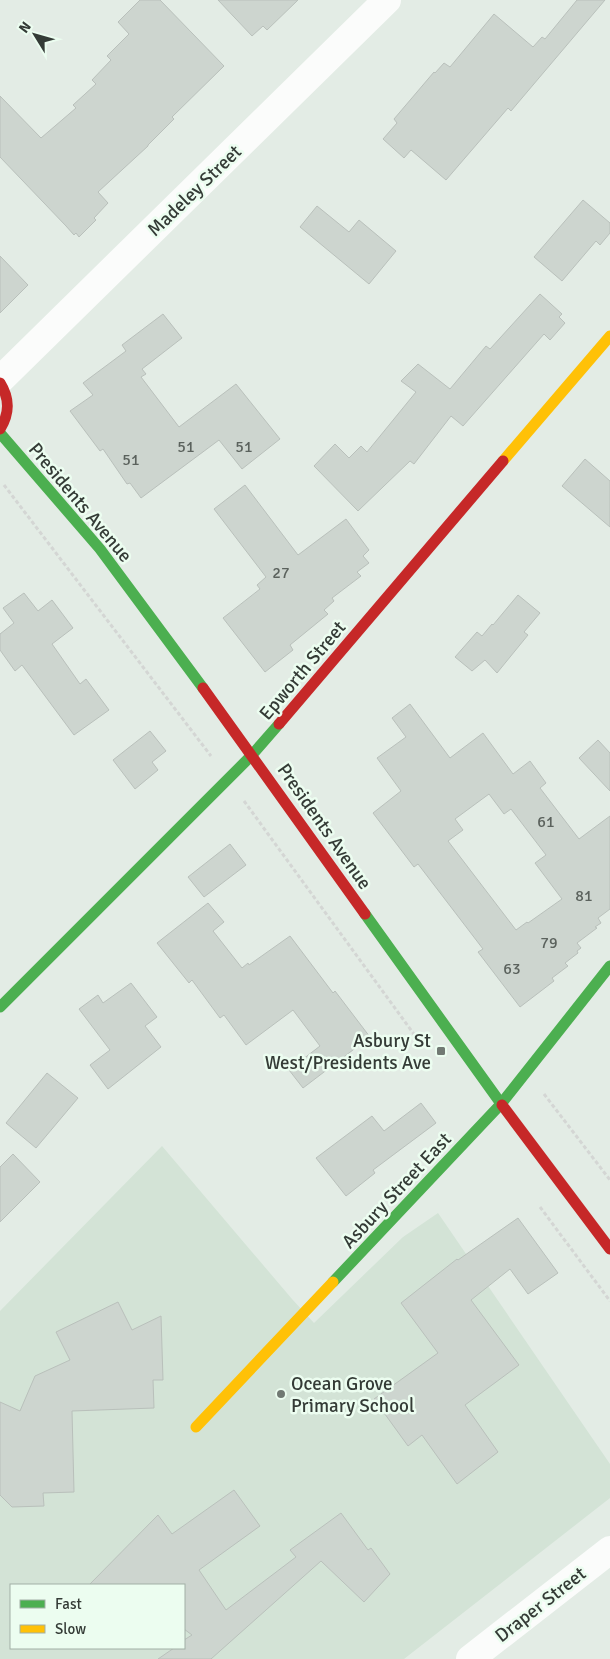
<svg xmlns="http://www.w3.org/2000/svg" width="610" height="1659" viewBox="0 0 610 1659" font-family="Signika,sans-serif">
	<style>
		.built { fill: #d3e3d6; fill-rule: evenodd }
		.building { fill: #cdd5cf; stroke: #b9c0bb; fill-rule: evenodd }
		.lines { fill: none; stroke-linecap: round; stroke-linejoin: round }
		.path { stroke: #d4d6d4; stroke-width: 3; stroke-dasharray: 4 2.5; stroke-linecap: butt }
		.street { stroke: #fbfcfb; stroke-width: 28 }
		.fast { stroke: #4caf50; stroke-width: 11 }
		.slow { stroke: #ffc107; stroke-width: 11 }
		.jam { stroke: #c62828; stroke-width: 11 }
		.poi-dot { fill: #717973; stroke: #ecfdf0; stroke-width: 2 }
		.labels { text-anchor: middle; stroke-width: 5; stroke-linejoin: round; paint-order: stroke }
		.number-label { font-size: 16px; fill: #5b625d }
		.street-label { font-size: 19px; fill: #343b36; stroke: #ecfdf0 }
		.poi-label { font-size: 19px; fill: #343b36; stroke: #ecfdf0; text-anchor: end }
	</style>
	<rect width="100%" height="100%" fill="#e3ece5"/>
	<path class="built" d="M 162,1146 L 292,1299 L 314,1323 L 403,1237 L 438,1213 L 610,1464 L 610,1498 L 404,1659 L 0,1659 L 0,1311 ZM 11,1585 L 184,1585 L 184,1648 L 11,1648 Z"/>
	<g class="building">
		<path d="M 140,0 L 160,0 L 224,66 L 172,117 L 174,119 L 148,145 L 148,146 L 98,192 L 108,203 L 94,218 L 96,220 L 79,237 L 76,233 L 74,235 L 66,226 L 0,157 L 0,96 L 41,138 L 76,108 L 73,105 L 96,84 L 92,80 L 111,60 L 107,56 L 129,34 L 118,22 Z"/>
		<path d="M 218,0 L 298,0 L 267,30 L 263,26 L 252,36 Z"/>
		<path d="M 577,0 L 605,0 L 511,111 L 508,108 L 446,180 L 411,150 L 404,158 L 383,139 L 397,123 L 394,119 L 434,72 L 435,73 L 444,63 L 450,67 L 494,14 L 533,47 L 542,37 L 545,39 Z"/>
		<path d="M 583,200 L 610,223 L 610,233 L 600,245 L 596,241 L 562,281 L 534,257 Z"/>
		<path d="M 317,206 L 349,232 L 359,220 L 396,251 L 369,284 L 300,227 Z"/>
		<path d="M 0,256 L 28,285 L 0,313 Z"/>
		<path d="M 540,294 L 562,314 L 559,317 L 565,323 L 550,340 L 544,334 L 463,426 L 451,416 L 414,464 L 410,461 L 358,511 L 314,466 L 335,444 L 349,458 L 361,446 L 367,452 L 416,392 L 401,381 L 418,364 L 450,389 L 486,346 L 490,349 Z"/>
		<path d="M 163,314 L 182,338 L 142,369 L 146,374 L 141,377 L 179,427 L 236,384 L 280,439 L 242,469 L 219,440 L 141,498 L 130,483 L 127,484 L 103,449 L 100,451 L 70,411 L 93,395 L 83,383 L 126,351 L 122,345 Z"/>
		<path d="M 585,459 L 610,481 L 610,527 L 562,486 Z"/>
		<path d="M 245,485 L 298,555 L 346,519 L 369,550 L 363,556 L 369,563 L 357,572 L 361,576 L 332,598 L 334,601 L 324,610 L 328,614 L 290,645 L 293,650 L 265,672 L 223,618 L 260,589 L 257,585 L 266,577 L 214,509 Z"/>
		<path d="M 24,593 L 38,611 L 52,600 L 73,628 L 52,644 L 80,684 L 86,679 L 109,710 L 74,735 L 22,665 L 15,671 L 0,650 L 0,634 L 14,623 L 3,608 Z"/>
		<path d="M 518,595 L 540,613 L 524,632 L 528,635 L 497,673 L 485,660 L 472,671 L 455,657 L 477,632 L 482,636 L 492,624 L 493,625 Z"/>
		<path d="M 410,704 L 450,758 L 483,733 L 513,774 L 530,761 L 546,783 L 540,788 L 579,839 L 610,816 L 610,909 L 598,918 L 601,923 L 595,927 L 597,928 L 577,943 L 581,948 L 577,951 L 578,953 L 565,963 L 568,966 L 552,978 L 554,981 L 520,1007 L 478,952 L 483,949 L 418,864 L 414,867 L 373,813 L 401,791 L 377,758 L 406,737 L 392,718 ZM 489,794 L 504,814 L 511,809 L 546,855 L 535,863 L 562,899 L 528,923 L 527,922 L 516,930 L 448,841 L 463,830 L 455,819 Z"/>
		<path d="M 150,731 L 166,751 L 152,762 L 158,770 L 135,789 L 113,760 Z"/>
		<path d="M 598,740 L 610,753 L 610,791 L 579,758 Z"/>
		<path d="M 230,844 L 246,865 L 204,897 L 188,877 Z"/>
		<path d="M 208,903 L 224,922 L 213,931 L 242,968 L 248,963 L 249,965 L 290,936 L 333,993 L 335,991 L 370,1037 L 303,1088 L 289,1070 L 320,1046 L 293,1010 L 246,1045 L 224,1015 L 220,1018 L 192,980 L 189,983 L 157,943 Z"/>
		<path d="M 131,983 L 157,1017 L 145,1026 L 161,1047 L 108,1089 L 90,1065 L 110,1050 L 79,1009 L 98,995 L 103,1003 Z"/>
		<path d="M 47,1073 L 78,1098 L 36,1148 L 6,1123 Z"/>
		<path d="M 421,1103 L 436,1123 L 373,1170 L 375,1173 L 346,1196 L 316,1158 L 372,1116 L 384,1131 Z"/>
		<path d="M 13,1154 L 40,1182 L 0,1222 L 0,1167 Z"/>
		<path d="M 518,1218 L 558,1273 L 528,1294 L 510,1269 L 471,1300 L 519,1365 L 465,1405 L 498,1452 L 457,1484 L 422,1435 L 408,1446 L 374,1399 L 438,1353 L 401,1303 L 457,1259 L 458,1260 Z"/>
		<path d="M 118,1302 L 132,1330 L 161,1316 L 163,1380 L 153,1380 L 154,1408 L 72,1411 L 74,1492 L 43,1493 L 44,1506 L 12,1507 L 0,1495 L 0,1402 L 20,1411 L 35,1376 L 70,1360 L 56,1332 Z"/>
		<path d="M 234,1490 L 260,1526 L 199,1570 L 226,1610 L 296,1557 L 290,1550 L 341,1513 L 368,1550 L 371,1548 L 390,1574 L 364,1602 L 321,1561 L 211,1659 L 158,1659 L 174,1648 L 184,1648 L 184,1640 L 192,1635 L 184,1629 L 184,1585 L 89,1585 L 158,1515 L 172,1534 Z"/>
	</g>
	<g class="lines">
		<g class="path">
			<path d="M 4,485 L 211,756"/>
			<path d="M 244,801 L 419,1041"/>
			<path d="M 544,1094 L 610,1180"/>
			<path d="M 540,1207 L 610,1301"/>
		</g>
		<g class="street">
			<path d="M 0,380 L 387,0"/>
			<path d="M 470,1659 L 610,1550"/>
		</g>
		<g class="fast">
			<path d="M 0,433 L 100,549 L 203,688"/>
			<path d="M 365,914 L 502,1105"/>
			<path d="M 0,1007 L 252,755 L 279,724"/>
			<path d="M 333,1282 L 501,1104 L 610,966"/>
		</g>
		<g class="slow">
			<path d="M 503,461 L 610,336"/>
			<path d="M 196,1427 L 333,1282"/>
		</g>
		<g class="jam">
			<path d="M 0,383 C 10,399 10,413 0,429"/>
			<path d="M 203,688 L 365,914"/>
			<path d="M 279,724 L 503,461"/>
			<path d="M 502,1105 L 610,1249"/>
		</g>
	</g>
	<g class="poi-dot">
		<rect x="436" y="1046" width="10" height="10" rx="2.5"/>
		<circle cx="281" cy="1394" r="5"/>
	</g>
	<g class="labels">
		<g class="number-label">
			<text x="186" y="452">51</text>
			<text x="244" y="452">51</text>
			<text x="131" y="465">51</text>
			<text x="281" y="578">27</text>
			<text x="546" y="827">61</text>
			<text x="584" y="901">81</text>
			<text x="549" y="948">79</text>
			<text x="512" y="974">63</text>
		</g>
		<g class="street-label">
			<text transform="translate(194 190) rotate(-44)" y="7">Madeley Street</text>
			<text transform="translate(81 502) rotate(50)" y="7">Presidents Avenue</text>
			<text transform="translate(302 670) rotate(-50)" y="7">Epworth Street</text>
			<text transform="translate(325 826) rotate(55)" y="7">Presidents Avenue</text>
			<text transform="translate(396 1190) rotate(-47)" y="7">Asbury Street East</text>
			<text transform="translate(540 1604) rotate(-38)" y="7">Draper Street</text>
		</g>
		<g class="poi-label">
			<text x="431" y="1047">Asbury St<tspan x="431" dy="22">West/Presidents Ave</tspan></text>
			<text x="291" y="1390" text-anchor="start">Ocean Grove<tspan x="291" dy="22">Primary School</tspan></text>
		</g>
	</g>
	<rect x="10" y="1584" width="175" height="65" fill="#ecfdf0" stroke="#a2afa6"/>
	<rect x="20" y="1600" width="25" height="8" fill="#4caf50" stroke="#a2afa6"/>
	<text x="55" y="1609" font-size="15" fill="#343b36">Fast</text>
	<rect x="20" y="1625" width="25" height="8" fill="#ffc107" stroke="#a2afa6"/>
	<text x="55" y="1634" font-size="15" fill="#343b36">Slow</text>
	<g transform="translate(35 35) rotate(307)" stroke="#ecfdf0" stroke-width="4" paint-order="stroke">
	<path d="M0-4L9 19L0 12L-9 19Z" fill="#343b36"/>
	<text y="-8" font-size="14" font-weight="bold" text-anchor="middle" fill="#343b36">N</text>
	</g>
</svg>
